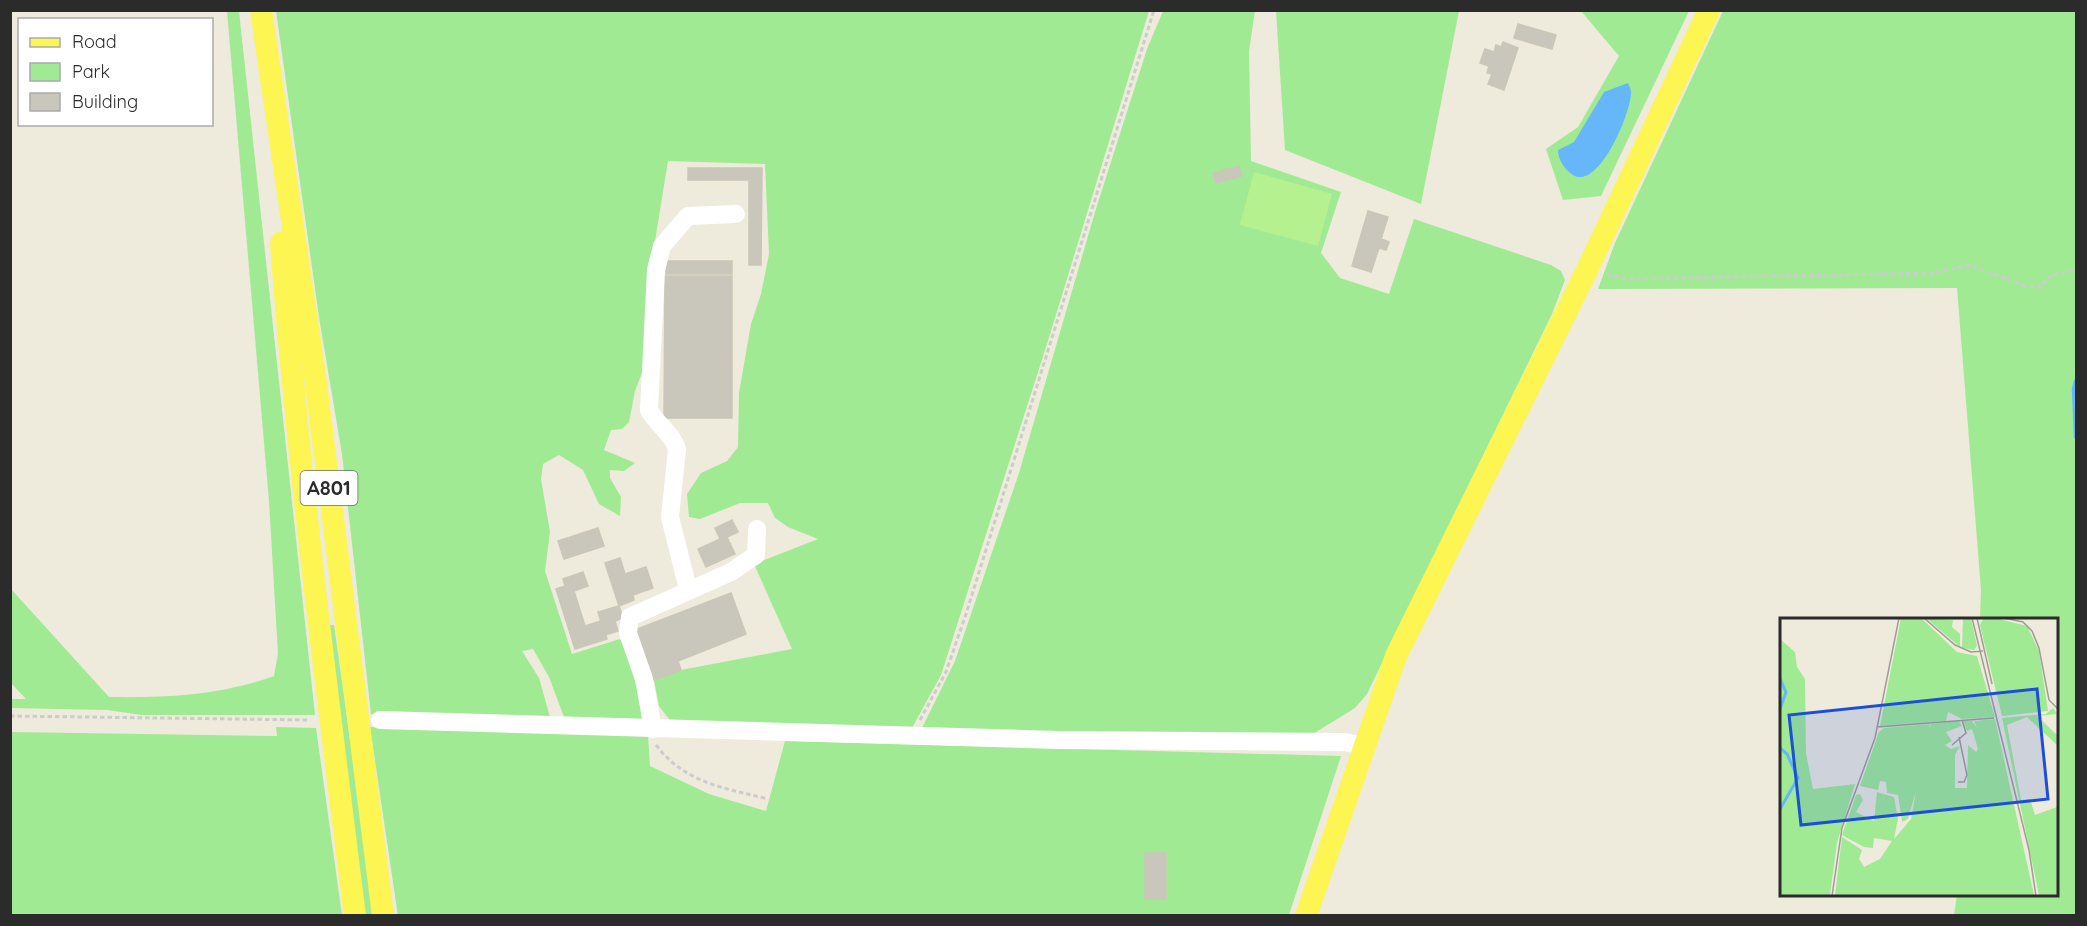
<svg xmlns="http://www.w3.org/2000/svg" width="2087" height="926" viewBox="0 0 2087 926" font-family="Quicksand,sans-serif">
	<style>
		.green { fill: #a1ea94 }
		.pitch { fill: #b5f28f }
		.water { fill: #66b7f9 }
		.lines { fill: none; stroke-linecap: round; stroke-linejoin: round }
		.stream { stroke: #66b7f9; stroke-width: 4.5 }
		.building { fill: #c9c7bb; stroke: #cac7b6; stroke-width: 1.5 }
		.path { stroke: #ccc; stroke-width: 3; stroke-dasharray: 4.5 3; stroke-linecap: butt }
		.minor { stroke: #fff; stroke-width: 18 }
		.major { stroke: #fdf552; stroke-width: 22 }
		.labels { text-anchor: middle; stroke-width: 5; stroke-linejoin: round; paint-order: stroke }
		.shield { fill: #fff; stroke: #6b6b6b; stroke-width: 1.5 }
		.shield-label { font-size: 20px; font-weight: bold; fill: #2b2b2b }
		.inset-river { fill: none; stroke: #66b7f9; stroke-width: 3 }
		.inset-road { fill: none; stroke: #a09e95; stroke-width: 1.5 }
		.view { fill: #1d4ed8; fill-opacity: 0.15; stroke: #1d4ed8; stroke-width: 3 }
		.inset-edge { fill: none; stroke: #2b2b2b; stroke-width: 3 }
	</style>
	<rect width="100%" height="100%" fill="#eeeadc"/>
	<g class="green">
		<path d="M 227,11 L 239,11 L 315,715 L 142,715 L 107,710 L 11,708 L 11,699 L 26,699 L 11,683 L 11,589 L 109,697 C 164,698 222,695 274,676 L 278,654 L 269,501 Z"/>
		<path d="M 276,11 L 1149,11 L 1047,344 L 941,675 L 912,728 L 673,724 L 659,706 L 654,680 L 681,670 L 792,649 L 754,564 L 818,539 L 788,527 L 775,518 L 768,503 L 740,503 L 700,519 L 689,517 L 687,494 L 701,473 L 727,461 L 738,447 L 739,393 L 751,324 L 761,294 L 769,254 L 765,164 L 668,161 L 654,247 L 648,265 L 647,360 L 635,391 L 629,422 L 622,429 L 611,430 L 604,450 L 635,463 L 624,471 L 610,470 L 610,478 L 621,497 L 620,516 L 599,504 L 583,470 L 559,455 L 543,464 L 541,479 L 550,532 L 545,571 L 572,654 L 620,639 L 628,654 L 646,721 L 564,717 L 549,677 L 533,649 L 522,651 L 539,678 L 550,717 L 371,714 L 342,454 L 319,317 Z"/>
		<path d="M 1163,11 L 1255,11 L 1249,51 L 1251,161 L 1341,192 L 1321,253 L 1340,278 L 1389,294 L 1414,219 L 1551,265 L 1561,271 L 1565,280 L 1552,314 L 1367,694 L 1355,708 L 1308,737 L 921,730 L 955,661 L 1019,473 L 1095,212 L 1147,49 Z"/>
		<path d="M 1276,11 L 1459,11 L 1421,204 L 1285,150 Z"/>
		<path d="M 1581,11 L 1689,11 L 1601,196 L 1563,200 L 1546,149 L 1578,127 L 1619,56 Z"/>
		<path d="M 1723,11 L 2076,11 L 2076,915 L 1954,915 L 1957,895 L 2056,894 L 2056,620 L 1980,620 L 1981,590 L 1957,288 L 1598,289 L 1615,243 Z"/>
		<path d="M 327,625 L 334,625 L 375,915 L 365,915 Z"/>
		<path d="M 276,727 L 316,728 L 342,915 L 11,915 L 11,732 L 277,736 Z"/>
		<path d="M 370,727 L 648,736 L 650,766 L 709,794 L 766,811 L 785,741 L 1341,756 L 1289,915 L 398,916 Z"/>
	</g>
	<path class="pitch" d="M 1254,172 L 1332,194 L 1318,246 L 1240,225 Z"/>
	<path class="water" d="M 1628,83 C 1629,86 1631,89 1631,92 C 1632,112 1595,201 1568,171 C 1562,165 1558,158 1558,150 L 1574,142 L 1604,92 Z"/>
	<g class="lines">
		<path class="stream" d="M 2076,381 L 2074,389 L 2076,437"/>
	</g>
	<g class="building">
		<path d="M 1518,24 L 1556,35 L 1552,49 L 1514,38 Z"/>
		<path d="M 1503,42 L 1518,48 L 1504,90 L 1488,84 L 1492,74 L 1487,73 L 1489,66 L 1480,63 L 1485,49 L 1494,52 L 1496,45 L 1501,47 Z"/>
		<path d="M 1239,166 L 1242,176 L 1216,183 L 1213,173 Z"/>
		<path d="M 688,168 L 762,168 L 761,265 L 749,265 L 749,180 L 688,180 Z"/>
		<path d="M 1368,211 L 1388,217 L 1381,239 L 1389,242 L 1386,250 L 1379,248 L 1371,272 L 1352,266 Z"/>
		<rect x="666" y="261" width="66" height="13"/>
		<path d="M 665,276 L 732,276 L 732,418 L 664,418 Z"/>
		<path d="M 732,520 L 738,532 L 727,537 L 735,554 L 706,567 L 698,549 L 720,539 L 715,528 Z"/>
		<path d="M 598,528 L 604,546 L 564,559 L 558,541 Z"/>
		<path d="M 620,558 L 625,574 L 646,567 L 653,588 L 633,595 L 634,600 L 619,606 L 605,563 Z"/>
		<path d="M 583,572 L 588,586 L 574,591 L 585,626 L 601,621 L 607,639 L 575,649 L 556,589 L 565,586 L 563,579 Z"/>
		<path d="M 731,593 L 746,634 L 678,661 L 681,670 L 654,680 L 635,630 Z"/>
		<path d="M 619,606 L 623,618 L 615,621 L 618,631 L 605,635 L 598,612 Z"/>
		<rect x="1145" y="853" width="21" height="46"/>
	</g>
	<g class="lines">
		<g class="path">
			<path d="M 1607,274 L 1626,279 L 1933,273 L 1969,265 L 2026,286 L 2040,287 L 2052,275 L 2076,270"/>
			<path d="M 10,716 L 309,720"/>
			<path d="M 920,720 L 946,672 L 966,614 L 1154,10"/>
			<path d="M 656,745 C 685,783 724,788 768,799"/>
		</g>
		<g class="minor">
			<path d="M 688,589 L 670,517 L 677,449 C 673,434 657,425 649,410 L 656,270 L 662,246 L 688,216 L 736,214"/>
			<path d="M 380,720 L 1058,740 L 1345,742 L 1363,746"/>
			<path d="M 653,729 L 644,679 L 628,633 L 630,617 L 731,572 L 756,555 L 757,529"/>
		</g>
		<g class="major">
			<path d="M 261,10 L 315,376 L 383,916"/>
			<path d="M 281,243 C 298,468 327,692 355,916"/>
			<path d="M 1306,916 L 1396,656 L 1588,268 L 1709,10"/>
		</g>
	</g>
	<g class="labels">
		<rect class="shield" x="300.5" y="471" width="57" height="34" rx="4.5"/>
		<g class="shield-label">
			<text x="329" y="495">A801</text>
		</g>
	</g>
	<g transform="translate(1780 618)">
		<rect width="278" height="278" fill="#eeeadc"/>
		<path d="M 121,0 L 141,0 L 177,34 L 197,38 L 215,99 L 182,101 L 168,94 L 166,103 L 100,108 ZM 146,0 L 173,2 L 172,9 L 180,16 L 180,29 ZM 183,0 L 191,0 L 197,28 L 194,32 L 182,30 ZM 215,0 L 247,8 L 259,33 L 268,93 L 222,98 L 200,7 L 203,1 ZM 0,21 L 15,34 L 17,49 L 25,61 L 26,135 L 33,171 L 75,166 L 57,225 L 50,277 L 0,277 ZM 273,90 L 277,96 L 257,98 L 277,117 L 277,127 L 247,99 L 227,107 L 241,182 L 250,181 L 255,197 L 277,189 L 277,277 L 259,277 L 222,100 L 266,96 ZM 215,101 L 254,277 L 55,278 L 62,219 L 82,232 L 79,241 L 84,249 L 100,241 L 112,223 L 94,220 L 93,230 L 84,229 L 62,217 L 76,177 L 80,176 L 83,182 L 76,194 L 94,203 L 97,174 L 114,179 L 118,201 L 114,221 L 131,201 L 136,173 L 128,201 L 122,204 L 118,177 L 107,175 L 106,164 L 100,163 L 98,172 L 80,168 L 99,114 L 104,110 L 150,106 L 149,110 L 151,106 L 179,103 L 182,108 L 166,114 L 172,123 L 165,127 L 171,131 L 180,128 L 175,137 L 175,170 L 187,170 L 188,127 L 196,134 L 198,131 L 192,111 L 187,113 L 183,103 L 192,103 L 197,110 L 194,103 Z" fill="#a1ea94"/>
		<path class="inset-river" d="M 0,61 L 6,74 L 0,91M 0,130 L 7,136 L 18,160 L 0,191"/>
		<path class="inset-road" d="M 144,0 L 175,27 L 191,34 L 203,33M 192,0 L 249,232 L 256,278M 197,0 L 212,66M 224,0 L 243,4 L 252,13 L 259,30 L 269,82 L 278,91M 97,109 L 214,100M 172,127 L 186,115 L 182,102M 178,164 L 184,164 L 187,157 L 179,119M 52,278 L 62,210 L 95,120 L 119,0"/>
		<path class="view" d="M 257,71 L 268,181 L 21,207 L 9,97 Z"/>
		<rect width="278" height="278" class="inset-edge"/>
	</g>
	<rect width="2087" height="926" fill="none" stroke="#2b2b2b" stroke-width="24"/>
	<rect x="18" y="18" width="195" height="108" fill="#ffffff" stroke="#aaaaaa" stroke-width="1.5"/>
	<rect x="30" y="38" width="30" height="9" fill="#fdf552" stroke="#aaaaaa" stroke-width="1.5"/>
	<text x="72" y="48" font-size="18" fill="#2b2b2b">Road</text>
	<rect x="30" y="63" width="30" height="18" fill="#a1ea94" stroke="#aaaaaa" stroke-width="1.5"/>
	<text x="72" y="78" font-size="18" fill="#2b2b2b">Park</text>
	<rect x="30" y="93" width="30" height="18" fill="#c9c7bb" stroke="#aaaaaa" stroke-width="1.5"/>
	<text x="72" y="108" font-size="18" fill="#2b2b2b">Building</text>
</svg>
